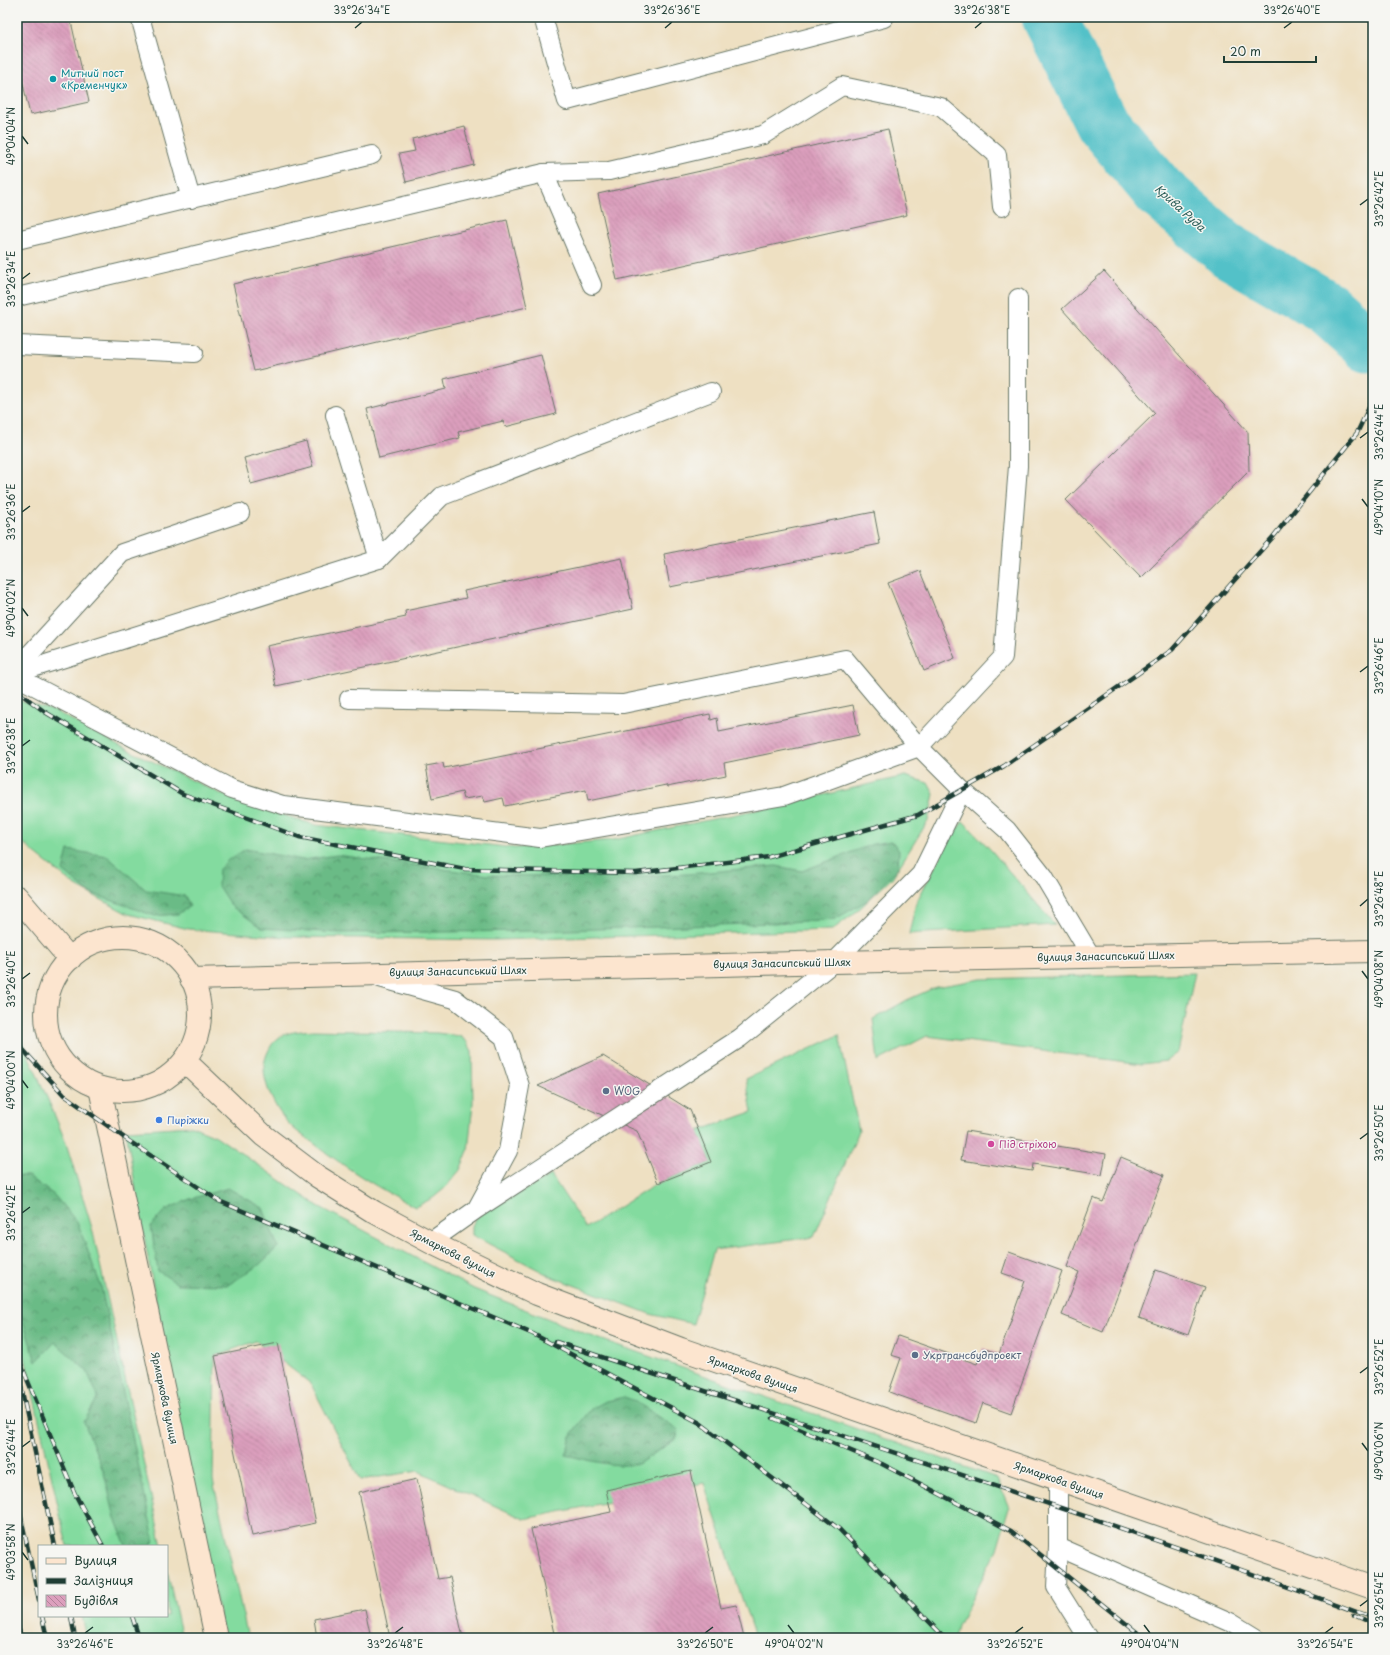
<svg xmlns="http://www.w3.org/2000/svg" width="1390" height="1655" viewBox="0 0 1390 1655" font-family="'Playpen Sans',sans-serif">
	<style>
		.grass { fill: #83db9f; stroke: #518c6a }
		.forest { fill: url(#forest-crowns); stroke: #447c5d }
		.lines { fill: none; stroke-linecap: round; stroke-linejoin: round }
		.river { stroke: #53c1c8; stroke-width: 55 }
		.building { fill: url(#building-back-hatch) }
		.lane-casing { stroke: #677666; stroke-width: 20 }
		.secondary-casing { stroke: #677666; stroke-width: 24 }
		.lane { stroke: #fff; stroke-width: 18 }
		.secondary { stroke: #fce5cf; stroke-width: 22 }
		.rail-casing { stroke: #1f3d34; stroke-width: 4.5 }
		.rail { stroke: #f6f6f2; stroke-width: 3; stroke-dasharray: 9; stroke-linecap: butt }
		.ticks { fill: none; stroke: #1f3d34; stroke-width: 1.5 }
		.culture-dot { fill: #0f9aa8; stroke: #f6f6f2; stroke-width: 1.5 }
		.service-dot { fill: #5c6f8a; stroke: #f6f6f2; stroke-width: 1.5 }
		.shop-dot { fill: #3f7fe0; stroke: #f6f6f2; stroke-width: 1.5 }
		.hotel-dot { fill: #d1479c; stroke: #f6f6f2; stroke-width: 1.5 }
		.labels { text-anchor: middle; stroke-width: 3; stroke-linejoin: round; paint-order: stroke }
		.culture-label { font-size: 10px; fill: #0d838f; stroke: #f6f6f2; text-anchor: start }
		.street-label { font-size: 10px; fill: #1f3d34; stroke: #f6f6f2 }
		.service-label { font-size: 10px; fill: #4e5e75; stroke: #f6f6f2; text-anchor: start }
		.shop-label { font-size: 10px; fill: #366cbe; stroke: #f6f6f2; text-anchor: start }
		.hotel-label { font-size: 10px; fill: #b23c85; stroke: #f6f6f2; text-anchor: start }
		.water-label { font-size: 11px; font-style: italic; fill: #2c5e59; stroke: #f6f6f2 }
		.neatline { fill: none; stroke: #1f3d34; stroke-width: 1.5 }
		.ticks-label { font-size: 10px; text-anchor: middle; fill: #1f3d34 }
	</style>
	<defs>
		<pattern id="forest-crowns" width="20" height="18" patternUnits="userSpaceOnUse"><rect width="20" height="18" fill="#6abb86"/><path d="M2 6a3 3 0 1 1 6 0M12 15a3 3 0 1 1 6 0" fill="none" stroke="#57996e"/></pattern>
		<pattern id="building-back-hatch" width="6" height="6" patternUnits="userSpaceOnUse"><rect width="6" height="6" fill="#dc9fbd"/><path d="M-1 5l2 2M0 0l6 6M5-1l2 2" fill="none" stroke="#b2839a"/></pattern>
	</defs>
	<rect width="100%" height="100%" fill="#f6f6f2"/>
	<filter id="ink" filterUnits="userSpaceOnUse"><feTurbulence type="fractalNoise" baseFrequency=".025" numOctaves="2"/><feDisplacementMap in="SourceGraphic" scale="8" xChannelSelector="R" yChannelSelector="G"/><feConvolveMatrix kernelMatrix="1 2 1 2 8 2 1 2 1" color-interpolation-filters="sRGB"/></filter>
	<filter id="wash" filterUnits="userSpaceOnUse"><feTurbulence type="fractalNoise" baseFrequency=".012" numOctaves="4" result="noise"/><feDisplacementMap in="SourceGraphic" scale="16" xChannelSelector="R" yChannelSelector="G"/><feGaussianBlur stdDeviation="0.9" result="paint"/><feColorMatrix in="noise" values="0 0 0 0 0 0 0 0 0 0 0 0 0 0 0 0 0 1.4 0 .05"/><feComposite in="paint" operator="in"/></filter>
	<g filter="url(#wash)">
		<rect width="100%" height="100%" fill="#eee0c2"/>
		<g class="grass">
			<path d="M 17,700 L 55,711 L 126,749 L 230,798 L 315,825 L 515,848 L 613,840 L 789,803 L 905,776 L 928,783 L 934,794 L 928,821 L 892,878 L 856,912 L 832,930 L 496,940 L 286,937 L 188,929 L 128,914 L 76,886 L 33,852 L 17,837 Z"/>
			<path d="M 963,821 L 991,850 L 1055,925 L 909,934 L 916,903 L 948,842 Z"/>
			<path d="M 1195,973 L 1178,1052 L 1166,1061 L 1142,1064 L 927,1036 L 878,1061 L 873,1019 L 907,1000 L 936,987 L 981,979 Z"/>
			<path d="M 17,1030 L 53,1111 L 66,1143 L 92,1228 L 162,1546 L 67,1546 L 24,1353 L 17,1328 Z"/>
			<path d="M 314,1030 L 437,1033 L 460,1036 L 467,1042 L 472,1051 L 473,1103 L 468,1151 L 460,1170 L 445,1188 L 433,1198 L 415,1207 C 379,1189 344,1167 312,1142 C 305,1137 297,1132 291,1126 C 276,1112 260,1080 265,1060 C 273,1032 289,1032 314,1030 Z"/>
			<path d="M 839,1035 L 859,1131 L 814,1237 L 714,1250 L 693,1324 L 650,1314 L 552,1277 L 472,1235 L 472,1226 L 475,1219 L 486,1210 L 511,1198 L 551,1175 L 586,1228 L 658,1183 L 711,1162 L 698,1131 L 752,1112 L 746,1079 Z"/>
			<path d="M 192,1126 L 216,1136 L 318,1206 L 474,1289 L 594,1337 L 997,1478 L 1009,1508 L 997,1549 L 958,1626 L 955,1638 L 755,1638 L 704,1483 L 524,1519 L 418,1471 L 360,1480 L 311,1384 L 256,1341 L 215,1356 L 213,1480 L 248,1638 L 224,1638 C 189,1469 153,1300 126,1130 Z"/>
			<path d="M 167,1570 L 182,1638 L 87,1638 L 82,1616 L 167,1616 Z"/>
		</g>
		<g class="forest">
			<path d="M 892,841 L 899,851 L 898,868 L 868,900 L 835,919 L 774,923 L 538,931 L 339,933 L 262,928 L 231,906 L 218,886 L 219,869 L 228,860 L 246,849 L 303,860 L 337,855 L 488,875 L 615,877 L 687,874 L 776,866 L 802,871 L 873,844 Z"/>
			<path d="M 68,850 L 107,856 L 146,890 L 185,896 L 190,906 L 178,914 L 155,916 L 88,892 L 63,871 Z"/>
			<path d="M 17,1176 L 28,1176 L 54,1195 L 77,1222 L 101,1286 L 154,1540 L 151,1546 L 126,1546 L 115,1518 L 104,1473 L 84,1422 L 98,1397 L 87,1371 L 55,1342 L 36,1362 L 17,1302 Z"/>
			<path d="M 228,1188 L 263,1208 L 278,1247 L 259,1265 L 228,1285 L 178,1284 L 158,1271 L 151,1226 L 165,1210 L 190,1199 Z"/>
			<path d="M 624,1397 L 635,1401 L 679,1430 L 676,1439 L 638,1464 C 614,1468 589,1460 566,1455 L 572,1433 L 591,1409 L 606,1401 Z"/>
		</g>
		<g class="lines">
			<path class="river" d="M 1049,17 L 1102,123 L 1160,192 L 1230,252 L 1326,307 L 1368,345"/>
		</g>
		<g id="blocks">
			<g class="building">
				<path d="M 17,17 L 70,17 L 89,102 L 30,115 L 17,57 Z"/>
				<path d="M 464,126 L 474,165 L 406,182 L 399,154 L 415,151 L 412,139 Z"/>
				<path d="M 888,129 L 907,215 L 617,280 L 598,194 Z"/>
				<path d="M 507,220 L 527,307 L 254,371 L 233,284 Z"/>
				<path d="M 1104,271 L 1248,432 L 1249,471 L 1141,578 L 1066,500 L 1155,413 L 1062,309 Z"/>
				<path d="M 541,355 L 556,414 L 505,427 L 503,421 L 458,432 L 460,438 L 379,458 L 367,409 L 446,389 L 444,379 Z"/>
				<path d="M 306,441 L 313,467 L 251,484 L 244,458 Z"/>
				<path d="M 874,512 L 880,544 L 670,587 L 664,554 Z"/>
				<path d="M 622,558 L 633,609 L 276,686 L 267,646 L 406,617 L 405,611 L 466,598 L 464,591 Z"/>
				<path d="M 920,571 L 955,658 L 924,671 L 888,583 Z"/>
				<path d="M 853,705 L 859,735 L 724,763 L 726,775 L 667,787 L 666,785 L 588,801 L 586,790 L 505,806 L 503,798 L 485,802 L 483,796 L 464,799 L 462,792 L 432,799 L 426,766 L 443,763 L 444,768 L 710,714 L 711,720 L 717,718 L 719,732 Z"/>
				<path d="M 603,1056 L 690,1110 L 711,1162 L 658,1183 L 637,1131 L 538,1086 Z"/>
				<path d="M 966,1131 L 1106,1154 L 1102,1175 L 1033,1164 L 1032,1171 L 961,1160 Z"/>
				<path d="M 1121,1157 L 1164,1175 L 1103,1332 L 1062,1315 L 1079,1272 L 1067,1267 L 1093,1198 L 1103,1202 Z"/>
				<path d="M 1009,1252 L 1062,1271 L 1011,1413 L 983,1403 L 976,1423 L 889,1392 L 901,1358 L 891,1355 L 898,1336 L 977,1364 L 983,1348 L 999,1354 L 1025,1281 L 1002,1273 Z"/>
				<path d="M 1156,1270 L 1205,1287 L 1188,1335 L 1139,1318 Z"/>
				<path d="M 278,1343 L 316,1523 L 252,1536 L 215,1356 Z"/>
				<path d="M 691,1471 L 721,1608 L 736,1605 L 744,1638 L 555,1638 L 531,1529 L 611,1512 L 606,1490 Z"/>
				<path d="M 417,1479 L 438,1579 L 450,1577 L 463,1638 L 390,1638 L 359,1492 Z"/>
				<path d="M 365,1609 L 371,1638 L 317,1638 L 314,1619 Z"/>
			</g>
		</g>
	</g>
	<g filter="url(#ink)">
		<use href="#blocks" fill-opacity="0" stroke="#677666" stroke-width="1"/>
		<g class="lines">
			<g class="lane-casing">
				<g id="lane">
					<path d="M 140,17 L 191,199"/>
					<path d="M 543,17 L 567,101 L 884,18"/>
					<path d="M 544,173 L 609,171 L 763,135 L 842,86 L 941,107 L 997,155 L 1002,207"/>
					<path d="M 17,240 L 372,155"/>
					<path d="M 17,297 L 544,173 L 592,285"/>
					<path d="M 17,345 L 194,353"/>
					<path d="M 335,415 L 379,559"/>
					<path d="M 17,668 L 122,553 L 240,513"/>
					<path d="M 17,673 L 379,559 L 442,496 L 711,392"/>
					<path d="M 17,677 L 232,789 L 283,805 L 540,838 L 784,796 L 919,747 L 1003,657 L 1018,466 L 1018,298"/>
					<path d="M 349,699 L 623,704 L 845,659 L 919,747 L 962,790 L 1007,830 L 1044,877 L 1091,956"/>
					<path d="M 380,978 L 455,999 L 504,1037 L 520,1086 L 508,1151 L 477,1208"/>
					<path d="M 430,1242 L 477,1209 L 740,1038 L 834,962 L 921,874 L 962,790"/>
					<path d="M 1058,1480 L 1058,1547 L 1230,1622 L 1256,1638"/>
					<path d="M 1058,1547 L 1056,1587 L 1088,1638"/>
				</g>
			</g>
			<g class="secondary-casing">
				<g id="secondary">
					<path d="M 17,897 L 70,959"/>
					<circle cx="123" cy="1014" r="77"/>
					<path d="M 191,979 L 834,962 L 1373,951"/>
					<path d="M 185,1061 L 264,1136 L 317,1176 L 374,1212 L 430,1242 L 537,1294 L 681,1349 L 1373,1588"/>
					<path d="M 100,1088 L 216,1638"/>
				</g>
			</g>
			<use href="#lane" class="lane"/>
			<use href="#secondary" class="secondary"/>
			<g class="rail-casing">
				<g id="rail">
					<path d="M 17,691 L 45,712 L 183,794 L 299,837 L 465,869 L 636,873 L 769,857 L 918,815 L 1004,766 L 1172,650 L 1273,537 L 1357,433 L 1373,399"/>
					<path d="M 17,1043 L 64,1095 L 129,1141 L 219,1201 L 533,1334 L 700,1423 L 839,1529 L 945,1638"/>
					<path d="M 556,1342 L 714,1394"/>
					<path d="M 17,1355 L 75,1494 L 103,1546"/>
					<path d="M 17,1368 L 55,1546"/>
					<path d="M 709,1392 C 931,1465 1154,1536 1373,1618"/>
					<path d="M 773,1418 L 882,1464 L 1011,1531 L 1144,1638"/>
					<path d="M 17,1499 L 39,1600"/>
					<path d="M 42,1616 L 47,1638"/>
					<path d="M 71,1616 L 75,1638"/>
					<path d="M 132,1616 L 139,1638"/>
					<path d="M 1353,1616 L 1373,1625"/>
					<path d="M 17,1622 L 21,1638"/>
				</g>
			</g>
			<use href="#rail" class="rail"/>
		</g>
	</g>
	<path class="ticks" d="M 355,28 L 362,22M 665,28 L 672,22M 975,28 L 982,22M 1284,28 L 1292,22M 22,136 L 28,144M 1360,205 L 1368,199M 22,279 L 30,273M 1360,438 L 1368,432M 1362,499 L 1368,507M 22,512 L 30,506M 22,608 L 28,616M 1360,672 L 1368,666M 22,746 L 30,740M 1360,906 L 1368,899M 1362,971 L 1368,979M 22,979 L 30,973M 22,1080 L 28,1088M 1360,1139 L 1368,1133M 22,1213 L 30,1207M 1360,1373 L 1368,1367M 1362,1443 L 1368,1451M 22,1447 L 30,1441M 22,1552 L 28,1560M 1360,1606 L 1368,1600M 788,1625 L 794,1633M 1144,1625 L 1150,1633M 85,1633 L 93,1627M 395,1633 L 403,1627M 705,1633 L 713,1627M 1015,1633 L 1023,1627M 1325,1633 L 1333,1627"/>
	<circle class="culture-dot" cx="53" cy="79" r="4"/>
	<g class="service-dot">
		<circle cx="606" cy="1091" r="4"/>
		<circle cx="915" cy="1355" r="4"/>
	</g>
	<circle class="shop-dot" cx="159" cy="1120" r="4"/>
	<circle class="hotel-dot" cx="991" cy="1144" r="4"/>
	<g class="labels">
		<g class="culture-label">
			<text x="61" y="77">Митний пост<tspan x="61" dy="12">«Кременчук»</tspan></text>
		</g>
		<g class="street-label">
			<text transform="translate(1106 956) rotate(-1)" y="4">вулиця Занасипський Шлях</text>
			<text transform="translate(782 963) rotate(-1)" y="4">вулиця Занасипський Шлях</text>
			<text transform="translate(458 971) rotate(-1)" y="4">вулиця Занасипський Шлях</text>
			<text transform="translate(453 1253) rotate(27)" y="4">Ярмаркова вулиця</text>
			<text transform="translate(753 1374) rotate(19)" y="4">Ярмаркова вулиця</text>
			<text transform="translate(165 1398) rotate(78)" y="4">Ярмаркова вулиця</text>
			<text transform="translate(1059 1480) rotate(19)" y="4">Ярмаркова вулиця</text>
		</g>
		<g class="service-label">
			<text x="614" y="1095">WOG</text>
			<text x="923" y="1359">Укртрансбудпроект</text>
		</g>
		<g class="shop-label">
			<text x="167" y="1124">Пиріжки</text>
		</g>
		<g class="hotel-label">
			<text x="999" y="1148">Під стріхою</text>
		</g>
		<g class="water-label">
			<text transform="translate(1180 208) rotate(42)" y="4">Крива Руда</text>
		</g>
	</g>
	<rect width="1390" height="1655" fill="none" stroke="#f6f6f2" stroke-width="44"/>
	<rect x="38" y="1545" width="130" height="72" fill="#f6f6f2" stroke="#a0aca6"/>
	<rect x="46" y="1558" width="20" height="6" fill="#fce5cf" stroke="#a0aca6"/>
	<text x="74" y="1565" font-size="12" fill="#1f3d34">Вулиця</text>
	<rect x="46" y="1578" width="20" height="6" fill="#1f3d34" stroke="#a0aca6"/>
	<text x="74" y="1585" font-size="12" fill="#1f3d34">Залізниця</text>
	<rect x="46" y="1595" width="20" height="12" fill="url(#building-back-hatch)" stroke="#a0aca6"/>
	<text x="74" y="1605" font-size="12" fill="#1f3d34">Будівля</text>
	<path d="M1224 56v6h92v-6" fill="none" stroke="#1f3d34" stroke-width="2"/>
	<text x="1230" y="56" font-size="12" fill="#1f3d34" stroke="#f6f6f2" stroke-width="3" paint-order="stroke">20 m</text>
	<rect x="22" y="22" width="1346" height="1611" class="neatline"/>
	<g class="ticks-label">
		<text x="362" y="14">33°26'34"E</text>
		<text x="672" y="14">33°26'36"E</text>
		<text x="982" y="14">33°26'38"E</text>
		<text x="1292" y="14">33°26'40"E</text>
		<text transform="translate(11 136) rotate(-90)" y="4">49°04'04"N</text>
		<text transform="translate(1379 199) rotate(-90)" y="4">33°26'42"E</text>
		<text transform="translate(11 279) rotate(-90)" y="4">33°26'34"E</text>
		<text transform="translate(1379 432) rotate(-90)" y="4">33°26'44"E</text>
		<text transform="translate(1379 507) rotate(-90)" y="4">49°04'10"N</text>
		<text transform="translate(11 512) rotate(-90)" y="4">33°26'36"E</text>
		<text transform="translate(11 608) rotate(-90)" y="4">49°04'02"N</text>
		<text transform="translate(1379 666) rotate(-90)" y="4">33°26'46"E</text>
		<text transform="translate(11 746) rotate(-90)" y="4">33°26'38"E</text>
		<text transform="translate(1379 899) rotate(-90)" y="4">33°26'48"E</text>
		<text transform="translate(1379 979) rotate(-90)" y="4">49°04'08"N</text>
		<text transform="translate(11 979) rotate(-90)" y="4">33°26'40"E</text>
		<text transform="translate(11 1080) rotate(-90)" y="4">49°04'00"N</text>
		<text transform="translate(1379 1133) rotate(-90)" y="4">33°26'50"E</text>
		<text transform="translate(11 1213) rotate(-90)" y="4">33°26'42"E</text>
		<text transform="translate(1379 1367) rotate(-90)" y="4">33°26'52"E</text>
		<text transform="translate(11 1447) rotate(-90)" y="4">33°26'44"E</text>
		<text transform="translate(1379 1451) rotate(-90)" y="4">49°04'06"N</text>
		<text transform="translate(11 1552) rotate(-90)" y="4">49°03'58"N</text>
		<text transform="translate(1379 1600) rotate(-90)" y="4">33°26'54"E</text>
		<text x="85" y="1648">33°26'46"E</text>
		<text x="395" y="1648">33°26'48"E</text>
		<text x="705" y="1648">33°26'50"E</text>
		<text x="794" y="1648">49°04'02"N</text>
		<text x="1015" y="1648">33°26'52"E</text>
		<text x="1150" y="1648">49°04'04"N</text>
		<text x="1325" y="1648">33°26'54"E</text>
	</g>
</svg>
